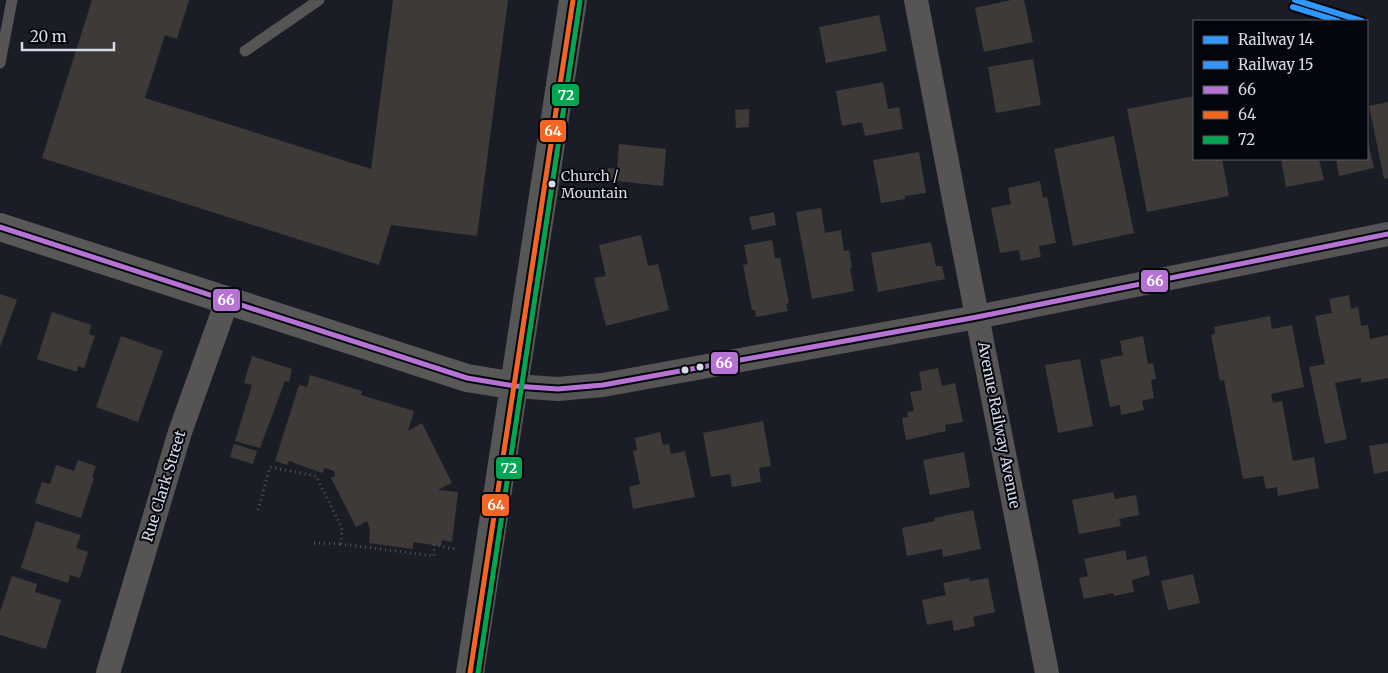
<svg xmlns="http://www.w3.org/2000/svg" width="1388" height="673" viewBox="0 0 1388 673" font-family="Merriweather,serif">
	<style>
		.building { fill: #3e3a37 }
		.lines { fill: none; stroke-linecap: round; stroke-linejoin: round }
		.path { stroke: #545457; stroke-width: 3; stroke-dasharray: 1 4; stroke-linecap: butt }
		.lane { stroke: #565454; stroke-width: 11 }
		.street { stroke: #565454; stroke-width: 24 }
		.secondary { stroke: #585857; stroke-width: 28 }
		.primary { stroke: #565657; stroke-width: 28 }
		.bus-1-casing { stroke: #04060d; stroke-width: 9 }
		.bus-2-casing { stroke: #04060d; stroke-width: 9 }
		.bus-3-casing { stroke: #04060d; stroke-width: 9 }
		.bus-1 { stroke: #b673d3; stroke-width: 5 }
		.bus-2 { stroke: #f26522; stroke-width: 5 }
		.bus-3 { stroke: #00a651; stroke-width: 5 }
		.rail-1-casing { stroke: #04060d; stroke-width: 10 }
		.rail-2-casing { stroke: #04060d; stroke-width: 10 }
		.rail-1 { stroke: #3098fc; stroke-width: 6 }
		.rail-2 { stroke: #3098fc; stroke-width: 6 }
		.bus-dot { fill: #d6dbe7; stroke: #04060d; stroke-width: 2 }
		.labels { text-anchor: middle; stroke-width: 4; stroke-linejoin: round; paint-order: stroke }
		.bus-label { font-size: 14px; fill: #d6dbe7; stroke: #04060d; text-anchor: start }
		.street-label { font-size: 15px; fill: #d6dbe7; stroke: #04060d }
		.line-badge { stroke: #04060d; stroke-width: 2 }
		.badge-label { font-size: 14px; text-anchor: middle; font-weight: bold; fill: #fff }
	</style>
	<rect width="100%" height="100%" fill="#1a1d26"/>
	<g class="building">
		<path d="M 92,0 L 189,0 L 177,39 L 165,35 L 145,98 L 371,169 L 393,0 L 508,0 L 477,236 L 391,225 L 379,265 L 42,158 Z"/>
		<path d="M 1011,0 L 1024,0 L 1033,42 L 984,52 L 975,8 Z"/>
		<path d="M 879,15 L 887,51 L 826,63 L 819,27 Z"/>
		<path d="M 1033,59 L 1041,105 L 996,113 L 988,67 Z"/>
		<path d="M 883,82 L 888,109 L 899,107 L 903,129 L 865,136 L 862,122 L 842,126 L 836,91 Z"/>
		<path d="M 1194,96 L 1194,159 L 1222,159 L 1229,196 L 1147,212 L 1127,109 Z"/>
		<path d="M 1388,102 L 1388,178 L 1384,179 L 1369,106 Z"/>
		<path d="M 749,109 L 749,127 L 736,128 L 735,110 Z"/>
		<path d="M 1114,136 L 1134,233 L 1073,246 L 1054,149 Z"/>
		<path d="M 1367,137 L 1374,168 L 1339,176 L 1336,159 L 1367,159 Z"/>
		<path d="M 619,144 L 666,149 L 663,186 L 607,180 L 608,168 L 617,169 Z"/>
		<path d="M 919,152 L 926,193 L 905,196 L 905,199 L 881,203 L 873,160 Z"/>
		<path d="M 1281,159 L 1319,159 L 1324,180 L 1286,187 Z"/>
		<path d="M 1040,181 L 1043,198 L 1047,197 L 1056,243 L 1039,246 L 1041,257 L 1021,261 L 1019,250 L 1000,253 L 991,208 L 1011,204 L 1008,188 Z"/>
		<path d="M 821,208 L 825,233 L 841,230 L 844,251 L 849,250 L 852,268 L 850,268 L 854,291 L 812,299 L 796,212 Z"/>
		<path d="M 774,212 L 776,225 L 752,230 L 749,217 Z"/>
		<path d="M 641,235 L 648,266 L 658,264 L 669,310 L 606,326 L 594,278 L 606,276 L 599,245 Z"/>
		<path d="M 772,240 L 775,258 L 780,258 L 789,303 L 786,304 L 788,311 L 756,317 L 755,310 L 752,310 L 743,265 L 748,264 L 744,245 Z"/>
		<path d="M 931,242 L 936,266 L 942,266 L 945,279 L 878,292 L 871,253 Z"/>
		<path d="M 0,294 L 17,300 L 0,347 Z"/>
		<path d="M 1349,295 L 1351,309 L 1358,307 L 1361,326 L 1368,325 L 1370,339 L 1388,335 L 1388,378 L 1361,383 L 1361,378 L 1335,383 L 1347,439 L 1325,444 L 1309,367 L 1325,364 L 1315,316 L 1332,313 L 1329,299 Z"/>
		<path d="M 52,312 L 91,325 L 89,334 L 95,336 L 84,368 L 78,366 L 77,372 L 37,359 Z"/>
		<path d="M 1270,316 L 1272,329 L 1292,325 L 1304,387 L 1271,394 L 1273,403 L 1282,401 L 1293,461 L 1314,457 L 1319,488 L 1278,496 L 1277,487 L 1266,489 L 1263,476 L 1243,479 L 1224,380 L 1220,381 L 1211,335 L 1215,334 L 1214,327 Z"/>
		<path d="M 121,336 L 163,351 L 138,422 L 96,407 Z"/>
		<path d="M 1143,336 L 1148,364 L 1153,363 L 1156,379 L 1151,380 L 1154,398 L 1142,401 L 1144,410 L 1121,415 L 1120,405 L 1110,407 L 1100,360 L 1123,355 L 1120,341 Z"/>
		<path d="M 252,356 L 292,369 L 289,382 L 285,381 L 260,448 L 235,441 L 252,385 L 244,383 Z"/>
		<path d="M 1080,359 L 1093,426 L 1058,433 L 1045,365 Z"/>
		<path d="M 938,368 L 942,386 L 955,383 L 963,422 L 945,425 L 946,431 L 906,440 L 902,418 L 908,417 L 907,412 L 914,411 L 910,392 L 922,390 L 919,372 Z"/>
		<path d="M 310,375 L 362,391 L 361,395 L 414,411 L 408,431 L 422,423 L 452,483 L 438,490 L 458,492 L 452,542 L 442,540 L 441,546 L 413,542 L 413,549 L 369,543 L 370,529 L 367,521 L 356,527 L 331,478 L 335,476 L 334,471 L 325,468 L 322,473 L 289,461 L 287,465 L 275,461 L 299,385 L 307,387 Z"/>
		<path d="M 763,421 L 771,466 L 759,468 L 761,482 L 732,487 L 730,474 L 711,477 L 703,433 Z"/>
		<path d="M 660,432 L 663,445 L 669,444 L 671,454 L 685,451 L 695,497 L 633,509 L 629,487 L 640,484 L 633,451 L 637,450 L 635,438 Z"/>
		<path d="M 1388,443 L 1388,471 L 1374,474 L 1369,446 Z"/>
		<path d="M 234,444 L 257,451 L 253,464 L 230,457 Z"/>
		<path d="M 964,452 L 970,487 L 930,495 L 923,460 Z"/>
		<path d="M 78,460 L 96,466 L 92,477 L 94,478 L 81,518 L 35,503 L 42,482 L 50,484 L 56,465 L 74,471 Z"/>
		<path d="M 1113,492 L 1115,499 L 1136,495 L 1139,515 L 1119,519 L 1121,526 L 1079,534 L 1072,500 Z"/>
		<path d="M 973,510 L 981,549 L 943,557 L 942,549 L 907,556 L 902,528 L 935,521 L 934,518 Z"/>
		<path d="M 36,521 L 81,535 L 76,548 L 88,552 L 80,578 L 70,575 L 68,583 L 21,568 Z"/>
		<path d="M 1125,550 L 1127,560 L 1146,556 L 1150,575 L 1132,580 L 1134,592 L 1114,596 L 1113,593 L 1084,599 L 1079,578 L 1088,576 L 1084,559 Z"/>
		<path d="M 1193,574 L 1200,603 L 1168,610 L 1161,581 Z"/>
		<path d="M 12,576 L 37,584 L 35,592 L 61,600 L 46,649 L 0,635 L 0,612 Z"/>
		<path d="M 969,578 L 970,581 L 988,578 L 995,612 L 973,617 L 975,626 L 954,631 L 952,620 L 927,625 L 922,600 L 946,595 L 943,583 Z"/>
	</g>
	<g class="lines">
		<g class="path">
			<path d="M 258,510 L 270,467 L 316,476 L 342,528 L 341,544 L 434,556 L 434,545 L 455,549"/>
			<path d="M 314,543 L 341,544"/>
		</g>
		<g class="lane">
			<path d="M 245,51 L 319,0"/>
			<path d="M 0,63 L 12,0"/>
		</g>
		<g class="street">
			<path d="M 916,0 L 956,209 L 1047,673"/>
			<path d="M 515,386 L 558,389 L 603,385 L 977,317 L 1388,234"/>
			<path d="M 108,673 L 180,432 L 227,301"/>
		</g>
		<path class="secondary" d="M 0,227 L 467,378 L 515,386"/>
		<path class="primary" d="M 470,673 L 573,0"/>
		<g class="bus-1-casing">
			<path id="bus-1" d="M 0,227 L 467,378 L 515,386 L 558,389 L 603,385 L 977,317 L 1388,234"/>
		</g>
		<g class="bus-2-casing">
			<path id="bus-2" d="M 470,673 L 573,0"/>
		</g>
		<g class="bus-3-casing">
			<path id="bus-3" d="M 478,673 L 580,1"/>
		</g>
		<use href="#bus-1" class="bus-1"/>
		<use href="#bus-2" class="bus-2"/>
		<use href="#bus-3" class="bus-3"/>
		<g class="rail-1-casing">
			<path id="rail-1" d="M 1295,0 L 1362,21"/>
		</g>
		<g class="rail-2-casing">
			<path id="rail-2" d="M 1293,7 L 1338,21"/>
		</g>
		<use href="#rail-1" class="rail-1"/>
		<use href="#rail-2" class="rail-2"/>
	</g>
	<g class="bus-dot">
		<circle cx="552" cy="184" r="4.5"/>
		<circle cx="700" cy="367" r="4.5"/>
		<circle cx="685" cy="370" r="4.5"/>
	</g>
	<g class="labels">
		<g class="bus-label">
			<text x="561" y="181">Church /<tspan x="561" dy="17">Mountain</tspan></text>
		</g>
		<g class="street-label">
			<text transform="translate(999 425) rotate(79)" y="5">Avenue Railway Avenue</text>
			<text transform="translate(164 486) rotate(-73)" y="5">Rue Clark Street</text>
		</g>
	</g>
	<g class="line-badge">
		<rect x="551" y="83" width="29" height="24" rx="5" fill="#00a651"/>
		<rect x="539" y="119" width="28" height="24" rx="5" fill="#f26522"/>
		<rect x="1140" y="269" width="29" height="24" rx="5" fill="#b673d3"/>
		<rect x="212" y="288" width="29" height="24" rx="5" fill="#b673d3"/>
		<rect x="710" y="351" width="29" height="24" rx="5" fill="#b673d3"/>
		<rect x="495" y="456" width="28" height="24" rx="5" fill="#00a651"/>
		<rect x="481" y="493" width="29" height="24" rx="5" fill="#f26522"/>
	</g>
	<g class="badge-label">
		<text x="566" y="100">72</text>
		<text x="553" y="136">64</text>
		<text x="1155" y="286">66</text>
		<text x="226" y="305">66</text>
		<text x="724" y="368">66</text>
		<text x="509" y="473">72</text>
		<text x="496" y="510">64</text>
	</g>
	<rect x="1193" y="20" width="175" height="140" fill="#04060d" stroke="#585b64"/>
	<rect x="1203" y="36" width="25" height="8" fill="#3098fc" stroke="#585b64"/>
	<text x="1238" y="45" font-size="15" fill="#d6dbe7">Railway 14</text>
	<rect x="1203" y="61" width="25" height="8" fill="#3098fc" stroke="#585b64"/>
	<text x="1238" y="70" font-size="15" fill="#d6dbe7">Railway 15</text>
	<rect x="1203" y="86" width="25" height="8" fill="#b673d3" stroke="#585b64"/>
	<text x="1238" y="95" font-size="15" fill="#d6dbe7">66</text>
	<rect x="1203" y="111" width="25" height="8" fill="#f26522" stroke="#585b64"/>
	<text x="1238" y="120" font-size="15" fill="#d6dbe7">64</text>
	<rect x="1203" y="136" width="25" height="8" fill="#00a651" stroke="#585b64"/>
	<text x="1238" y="145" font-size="15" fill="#d6dbe7">72</text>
	<path d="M22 42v8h92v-8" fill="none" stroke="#d6dbe7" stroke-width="2.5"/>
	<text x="30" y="42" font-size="15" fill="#d6dbe7" stroke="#04060d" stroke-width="4" paint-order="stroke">20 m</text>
</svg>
